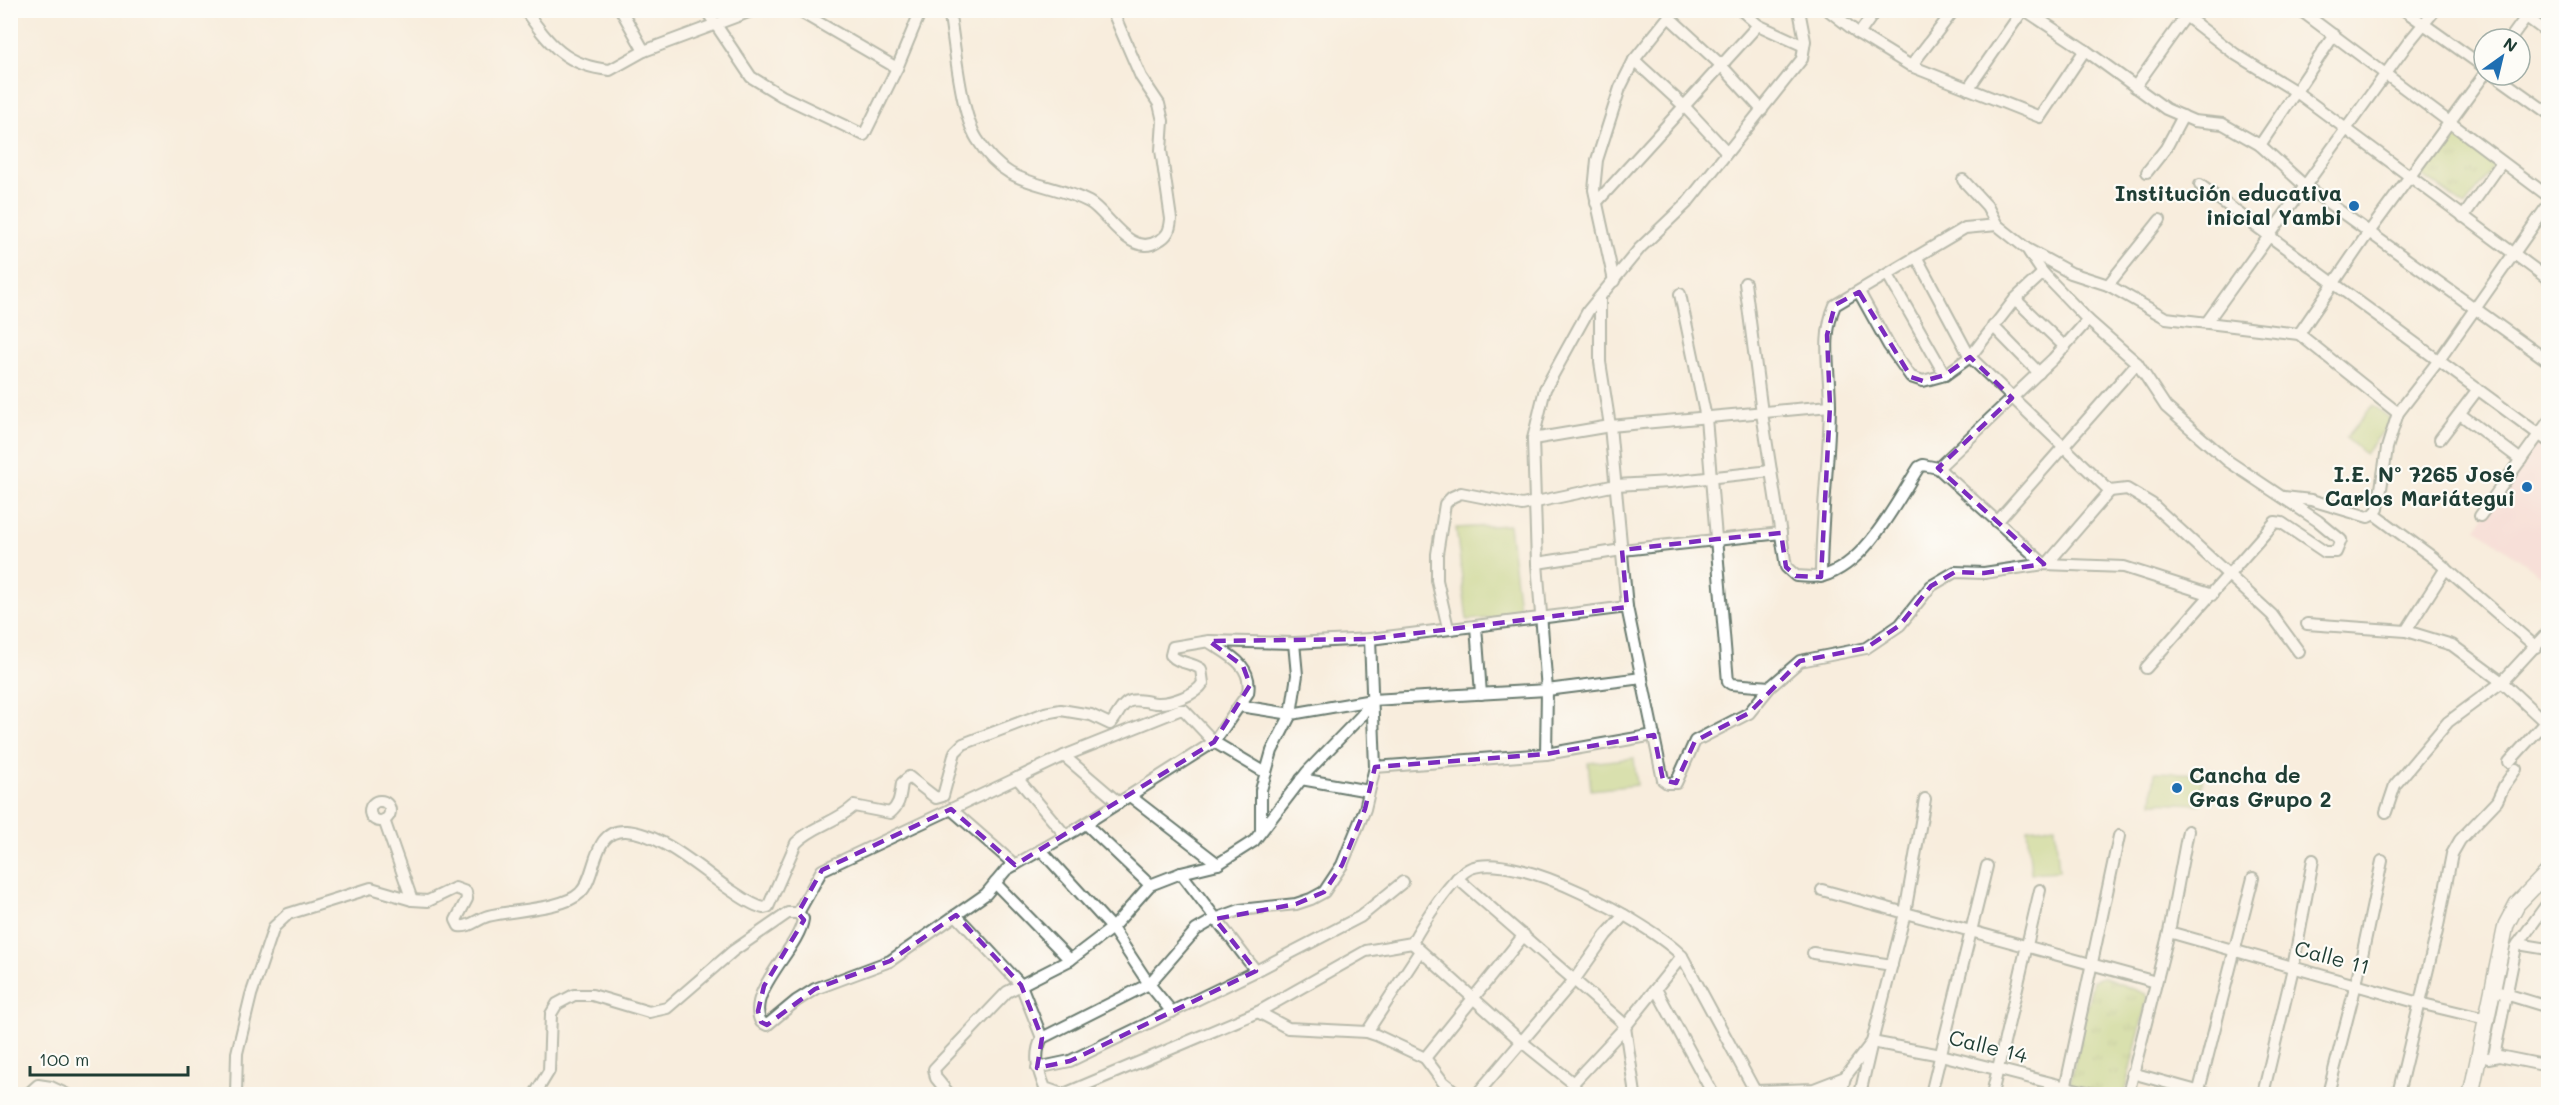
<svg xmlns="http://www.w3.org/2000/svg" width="2559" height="1105" viewBox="0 0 2559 1105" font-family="Mali,sans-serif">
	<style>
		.built { fill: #f7cfd2 }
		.park { fill: url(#park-tufts); stroke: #6a8655; stroke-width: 1.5 }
		.pitch { fill: #b4d076; stroke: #6a8655; stroke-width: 1.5 }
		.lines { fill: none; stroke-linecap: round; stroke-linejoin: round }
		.street-casing { stroke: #6b7b6f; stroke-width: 14 }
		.secondary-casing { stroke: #6b7b6f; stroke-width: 18 }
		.street { stroke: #fff; stroke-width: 10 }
		.secondary { stroke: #fff; stroke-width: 15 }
		.marked { fill: none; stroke: #7b2cbf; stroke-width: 4.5; stroke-dasharray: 12 8; stroke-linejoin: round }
		.poi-dot { fill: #1f6fb2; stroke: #fdfcf7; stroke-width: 2 }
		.labels { text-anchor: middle; stroke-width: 4.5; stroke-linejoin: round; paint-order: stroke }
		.poi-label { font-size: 21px; font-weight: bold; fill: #1f3d34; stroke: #fdfcf7; text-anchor: end }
		.street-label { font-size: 21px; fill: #1f3d34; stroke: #fdfcf7 }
	</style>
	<defs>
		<pattern id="park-tufts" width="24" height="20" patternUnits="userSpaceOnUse" patternTransform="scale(1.5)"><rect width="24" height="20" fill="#b4d076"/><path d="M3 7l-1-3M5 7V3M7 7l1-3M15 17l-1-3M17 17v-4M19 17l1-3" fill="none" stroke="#92aa62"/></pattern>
	</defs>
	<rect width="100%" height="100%" fill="#fdfcf7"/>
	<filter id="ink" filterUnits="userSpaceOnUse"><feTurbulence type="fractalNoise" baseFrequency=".0167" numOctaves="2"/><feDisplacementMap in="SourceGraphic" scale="12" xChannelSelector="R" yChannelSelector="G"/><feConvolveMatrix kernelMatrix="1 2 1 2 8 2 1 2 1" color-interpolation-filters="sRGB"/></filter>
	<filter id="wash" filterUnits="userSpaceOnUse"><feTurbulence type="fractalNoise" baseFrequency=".008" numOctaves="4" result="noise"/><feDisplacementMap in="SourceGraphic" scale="24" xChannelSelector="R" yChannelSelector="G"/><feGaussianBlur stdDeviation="1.35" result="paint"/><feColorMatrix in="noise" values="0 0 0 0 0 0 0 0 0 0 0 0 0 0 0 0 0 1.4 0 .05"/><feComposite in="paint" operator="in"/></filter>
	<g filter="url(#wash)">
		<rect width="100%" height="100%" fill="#f8eddd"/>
		<path class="built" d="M 2539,438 L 2548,446 L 2548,580 L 2476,528 Z"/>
		<g class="park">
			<path d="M 2452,133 L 2495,165 L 2465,206 L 2421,174 Z"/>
			<path d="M 2103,977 L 2146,994 L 2147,1000 L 2124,1094 L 2107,1094 L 2070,1084 L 2093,980 Z"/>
		</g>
		<g class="pitch">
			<path d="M 2373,405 L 2392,420 L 2365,454 L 2346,438 Z"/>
			<path d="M 1509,525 L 1520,616 L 1467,620 L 1456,528 Z"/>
			<path d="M 1634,758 L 1637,785 L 1591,790 L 1588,763 Z"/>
			<path d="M 2155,772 L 2203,774 L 2200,804 L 2152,802 Z"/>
			<path d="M 2055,826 L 2059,871 L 2031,873 L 2027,829 Z"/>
		</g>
	</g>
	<g filter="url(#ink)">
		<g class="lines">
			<g class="street-casing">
				<g id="street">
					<path d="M 525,10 C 550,45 566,66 610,70 L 644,51 L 754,10"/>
					<path d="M 621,10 L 644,51"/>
					<path d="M 706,10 L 751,77 L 782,96 L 864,135 L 897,68 L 921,10"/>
					<path d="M 797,10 L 897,68"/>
					<path d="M 949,10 C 955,44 960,112 977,139 C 1008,190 1044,179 1089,202 C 1107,211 1130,259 1158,241 C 1168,236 1170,230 1171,219 L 1161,150 L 1163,121 L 1159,104 L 1141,77 L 1112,10"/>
					<path d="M 1741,10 L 1758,25 L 1804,46"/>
					<path d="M 1828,10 L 1859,34 L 1911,66 L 2040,117 L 2085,50"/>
					<path d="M 2025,10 L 2085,50 L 2166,109 L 2194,121 L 2223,124 L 2260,145 L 2305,186 L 2548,361"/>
					<path d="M 2178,10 L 2235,54 L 2295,91 L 2548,279"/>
					<path d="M 2300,10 L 2548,196"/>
					<path d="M 2404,10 L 2484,67"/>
					<path d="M 2517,10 L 2548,33"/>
					<path d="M 1669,17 L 1720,64 L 1762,110"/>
					<path d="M 1859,34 L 1876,10"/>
					<path d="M 2510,39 L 2531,10"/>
					<path d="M 1634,60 L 1684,106 L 1727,152"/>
					<path d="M 1911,66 L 1954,10"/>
					<path d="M 2495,75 L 2548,113"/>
					<path d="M 2135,87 L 2190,10"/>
					<path d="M 1968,89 L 2023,10"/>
					<path d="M 2260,145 L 2334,35"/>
					<path d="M 2147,172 L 2166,148 L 2183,116"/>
					<path d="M 1963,180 L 1987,206 L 1997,225"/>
					<path d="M 2200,185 L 2548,441"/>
					<path d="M 1596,203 L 1758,25"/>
					<path d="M 2463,217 L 2502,162"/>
					<path d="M 2029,252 L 2043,273 L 2088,320 L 2137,363 L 2166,407 L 2228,461 L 2318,521 L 2341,540 L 2336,552 L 2325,552 L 2282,523 L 2275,522 L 2146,668"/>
					<path d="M 1917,258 L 1970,357 L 2110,491 L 2127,489 L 2152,504 L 2272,615 L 2299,652"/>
					<path d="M 1888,275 L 1945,375"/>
					<path d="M 1614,281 L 1594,190 L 1597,160 L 1620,88 L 1634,60 L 1674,10"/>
					<path d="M 1745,283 L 1762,413 L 1786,567 L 1796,576 C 1804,576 1815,578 1823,576 C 1867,563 1895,504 1919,467 L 1923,465 L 1938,468 L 2044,564"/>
					<path d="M 2108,285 L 2160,220"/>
					<path d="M 1859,292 L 1889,346 L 1911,377 L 1923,381 L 1945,375 L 1970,357 L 2015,299 L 2043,273"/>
					<path d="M 1680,294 L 1706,418 L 1728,682 L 1731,684 L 1770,687"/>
					<path d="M 1600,298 L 1600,362 L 1610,426 L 1627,607 L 1663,780 L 1667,783 L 1676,783 L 1695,741 L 1749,713 L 1770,687 L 1800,661 L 1866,648 L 1900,625 L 1931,586 L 1955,572 L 1984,573 L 2044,564 L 2124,567 L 2212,595"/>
					<path d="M 2015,299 L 2065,347"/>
					<path d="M 2207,322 L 2408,43 L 2435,10"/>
					<path d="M 1993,326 L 2039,373"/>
					<path d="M 2299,334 L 2364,239 L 2484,75"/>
					<path d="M 2460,414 L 2521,460"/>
					<path d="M 1533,439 L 1610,426 L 1830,406"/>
					<path d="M 2440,439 L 2478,389"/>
					<path d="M 1938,468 L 2053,359 L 2088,320"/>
					<path d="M 2284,497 L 2311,500 L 2368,517 L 2374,514 L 2378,509 L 2387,448 L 2398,413 L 2439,360 L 2548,205"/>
					<path d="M 2374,514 L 2435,559 L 2536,647"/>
					<path d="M 2480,516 L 2548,422"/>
					<path d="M 1997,522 L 2137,363"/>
					<path d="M 1537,563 L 1622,550 L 1781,533"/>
					<path d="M 2047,564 L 2110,491"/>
					<path d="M 1821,577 C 1821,519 1829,463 1830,406 C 1830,372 1821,337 1835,305 L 1965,228 L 1997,225 L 2027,249 L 2071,273 L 2108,285 L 2166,318 L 2299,334 L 2398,413"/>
					<path d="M 2307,624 L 2406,631 L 2452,645 L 2502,682 L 2548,725"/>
					<path d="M 1476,626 L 1481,694"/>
					<path d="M 1448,628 L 1437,580 L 1437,554 L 1445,504 L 1452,497 L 1461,493 L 1522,505 L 1616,485 L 1670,482 L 1771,471"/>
					<path d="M 2406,631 L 2446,568"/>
					<path d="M 1240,706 L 1291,714 L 1372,700 L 1547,690 L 1642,678"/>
					<path d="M 1546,754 L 1547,690 L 1537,563 L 1533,439 L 1545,389 L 1588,311 L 1640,248 L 1687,203 L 1802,59 L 1805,41 L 1799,10"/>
					<path d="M 1064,756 L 1119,803"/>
					<path d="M 2509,762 L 2548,719"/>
					<path d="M 1375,767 L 1546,754 L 1654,735"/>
					<path d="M 1017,778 L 1066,836"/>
					<path d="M 1301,779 L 1369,791"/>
					<path d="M 1130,796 L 1218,864"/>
					<circle cx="380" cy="811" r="10"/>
					<path d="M 951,809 L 1015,865"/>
					<path d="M 2386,812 L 2395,785 L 2448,722 L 2502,682 L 2548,632"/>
					<path d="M 384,820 L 412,900"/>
					<path d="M 1086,824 L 1150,885"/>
					<path d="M 1261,831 L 1261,790 L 1272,751 L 1291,714 L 1297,675 L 1294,643"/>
					<path d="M 1041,850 L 1112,928 L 1149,984 L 1172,1012"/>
					<path d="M 1181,873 L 1256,971"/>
					<path d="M 1457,878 L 1621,1021 L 1625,1027 L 1635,1094"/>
					<path d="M 995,883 L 1070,960"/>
					<path d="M 1822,890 L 2156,982"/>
					<path d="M 798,913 L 822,870 L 1064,756 L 1179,710 L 1184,710 L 1214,742 L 1266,773"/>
					<path d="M 956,915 L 1021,985 L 1042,1038"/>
					<path d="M 2169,932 L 2419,1003 L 2486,1019"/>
					<path d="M 1412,943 C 1421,926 1453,875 1471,868 C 1517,850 1650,923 1682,956 L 1755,1091 L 1814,1089 L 1845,1077 L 1872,1042 L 1905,913 L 1925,799"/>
					<path d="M 1412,943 L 1522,1042 L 1573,1083 L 1578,1094"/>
					<path d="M 2518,944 L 2547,904"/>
					<path d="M 1813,953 L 1892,965"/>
					<path d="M 1656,989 L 1713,1094"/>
					<path d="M 2499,992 L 2548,1007"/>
					<path d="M 1258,1012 L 1288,1028 L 1367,1032 L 1376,1035 L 1425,1058 L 1443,1082 L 1458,1094"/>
					<path d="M 1367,1032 L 1420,951"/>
					<path d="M 2494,1056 L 2516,947 L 2518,944 L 2548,949"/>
					<path d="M 1425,1058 L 1524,935"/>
					<path d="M 2488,1058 L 2499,1056 L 2548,1066"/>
					<path d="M 1037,1068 L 1070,1061 L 1256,971 L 1360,917 L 1403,882"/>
					<path d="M 2132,1073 L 2208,1094"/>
					<path d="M 1573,1083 L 1625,1027 L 1682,956"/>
					<path d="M 28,1094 L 38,1085 L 51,1087 L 66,1094"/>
					<path d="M 236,1094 L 237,1053 L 251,995 L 274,927 L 288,914 L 371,888 L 412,900 L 428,901 L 455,888 L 466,892 L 467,899 L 456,920 L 459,926 C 470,928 477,919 488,916 C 511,910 564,909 580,893 C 598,876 591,829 626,831 C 662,833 702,871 732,891 C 741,897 753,906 764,908 L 768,907 L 796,843 C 812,826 837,822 854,806 L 890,813 C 900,805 900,796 902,783 L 909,777 L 936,798 L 943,796 L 955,752 L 963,744 L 1045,713 L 1061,710 L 1091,715 L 1110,724 C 1117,718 1120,706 1128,702 C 1135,698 1148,702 1156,703 C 1170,704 1196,695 1203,683 L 1201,669 C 1191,662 1179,664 1171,655 L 1173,647 L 1209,641 L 1294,643 L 1370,639 L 1627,607"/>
					<path d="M 535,1094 L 549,1071 L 551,1014 L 557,1004 L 574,995 L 592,995 L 649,1012 L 667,1008 L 733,951 L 788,913 L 798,913 L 803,919 C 799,949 745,992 761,1022 L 767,1025 L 796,1001 L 815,989 L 890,961 L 986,894 L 1006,870 L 1074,831 L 1214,742 L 1248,693 C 1253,665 1229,655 1209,642"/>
					<path d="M 949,1094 L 936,1078 L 934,1069 L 1007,992 L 1070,960 L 1112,928 L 1150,885 L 1181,873 L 1218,864 L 1254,841 L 1307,772 L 1361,716 L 1371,701"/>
					<path d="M 1062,1094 L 1045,1088 C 1038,1071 1033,1055 1042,1038 L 1149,984 L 1196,930 L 1215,919 L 1240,910 L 1296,904 L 1311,899 L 1324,892 L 1342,865 L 1365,809 L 1375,767 L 1370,639"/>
					<path d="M 1064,1094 L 1258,1012 L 1366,951 L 1412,943"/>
					<path d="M 1477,1094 L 1575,979 L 1606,935 L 1624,915"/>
					<path d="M 1841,1094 L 1845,1077"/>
					<path d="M 1860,1094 L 1872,1042 L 1941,1055 L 2094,1094"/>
					<path d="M 1931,1094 L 1987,866"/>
					<path d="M 1992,1094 L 2040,890"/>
					<path d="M 2064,1094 L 2119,836"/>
					<path d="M 2128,1094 L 2169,932 L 2188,831"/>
					<path d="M 2198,1094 L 2253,878"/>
					<path d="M 2263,1094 L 2293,968 L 2313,860"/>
					<path d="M 2328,1094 L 2356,984 L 2382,861"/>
					<path d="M 2398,1094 L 2437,931 L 2452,854 L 2460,840 L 2497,801 L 2504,786 L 2516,769"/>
				</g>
			</g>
			<g class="secondary-casing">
				<path id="secondary" d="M 2471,1094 L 2506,925 L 2517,904 L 2548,872"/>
			</g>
			<use href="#street" class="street"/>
			<use href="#secondary" class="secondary"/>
		</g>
	</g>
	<path d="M0 0H2559V1105H0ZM 1859,292 L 1911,377 L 1923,381 L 1945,375 L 1970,357 L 2012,398 L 1938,468 L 2044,564 L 1984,573 L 1955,572 L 1931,586 L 1900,625 L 1866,648 L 1800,661 L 1749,713 L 1695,741 L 1676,783 L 1663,780 L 1654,735 L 1546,754 L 1375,767 L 1365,809 L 1342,865 L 1324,892 L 1296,904 L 1215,919 L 1256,971 L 1070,1061 L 1037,1068 L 1042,1038 L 1021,985 L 956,915 L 890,961 L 815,989 L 767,1025 L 761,1022 L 758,1011 L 764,986 L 804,920 L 798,913 L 822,870 L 951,809 L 1015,865 L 1214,742 L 1250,685 L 1243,666 L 1209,641 L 1370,639 L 1627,607 L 1622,550 L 1717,539 L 1781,533 L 1786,567 L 1796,576 L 1821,577 L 1830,406 L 1827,335 L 1835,305 Z" fill="#f8eddd" fill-opacity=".55" fill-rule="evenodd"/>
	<path class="marked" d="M 1859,292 L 1911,377 L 1923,381 L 1945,375 L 1970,357 L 2012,398 L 1938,468 L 2044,564 L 1984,573 L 1955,572 L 1931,586 L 1900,625 L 1866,648 L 1800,661 L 1749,713 L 1695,741 L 1676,783 L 1663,780 L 1654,735 L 1546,754 L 1375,767 L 1365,809 L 1342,865 L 1324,892 L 1296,904 L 1215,919 L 1256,971 L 1070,1061 L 1037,1068 L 1042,1038 L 1021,985 L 956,915 L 890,961 L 815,989 L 767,1025 L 761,1022 L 758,1011 L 764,986 L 804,920 L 798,913 L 822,870 L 951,809 L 1015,865 L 1214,742 L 1250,685 L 1243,666 L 1209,641 L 1370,639 L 1627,607 L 1622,550 L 1717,539 L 1781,533 L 1786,567 L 1796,576 L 1821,577 L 1830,406 L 1827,335 L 1835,305 Z"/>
	<g class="poi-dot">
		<circle cx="2354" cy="206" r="6"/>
		<circle cx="2527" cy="487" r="6"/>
		<circle cx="2177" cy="788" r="6"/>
	</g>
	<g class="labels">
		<g class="poi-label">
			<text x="2342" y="201">Institución educativa<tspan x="2342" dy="24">inicial Yambi</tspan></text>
			<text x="2515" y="482">I.E. Nº 7265 José<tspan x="2515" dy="24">Carlos Mariátegui</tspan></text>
			<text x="2189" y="783" text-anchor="start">Cancha de<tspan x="2189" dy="24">Gras Grupo 2</tspan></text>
		</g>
		<g class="street-label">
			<text transform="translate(2332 958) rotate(15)" y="7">Calle 11</text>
			<text transform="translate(1988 1047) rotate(14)" y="7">Calle 14</text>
		</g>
	</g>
	<rect width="2559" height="1105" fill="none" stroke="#fdfcf7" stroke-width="36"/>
	<g transform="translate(2502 57) rotate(34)"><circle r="28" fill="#fdfcf7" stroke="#a4b0a9" stroke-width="1.5"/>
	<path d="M0-4.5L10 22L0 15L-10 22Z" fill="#1f6fb2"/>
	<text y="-9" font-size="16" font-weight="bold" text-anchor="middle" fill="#1f3d34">N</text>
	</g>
	<path d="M30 1066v9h158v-9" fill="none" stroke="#1f3d34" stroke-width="3"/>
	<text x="39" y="1066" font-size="18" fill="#1f3d34" stroke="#fdfcf7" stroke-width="4.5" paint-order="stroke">100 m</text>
</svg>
